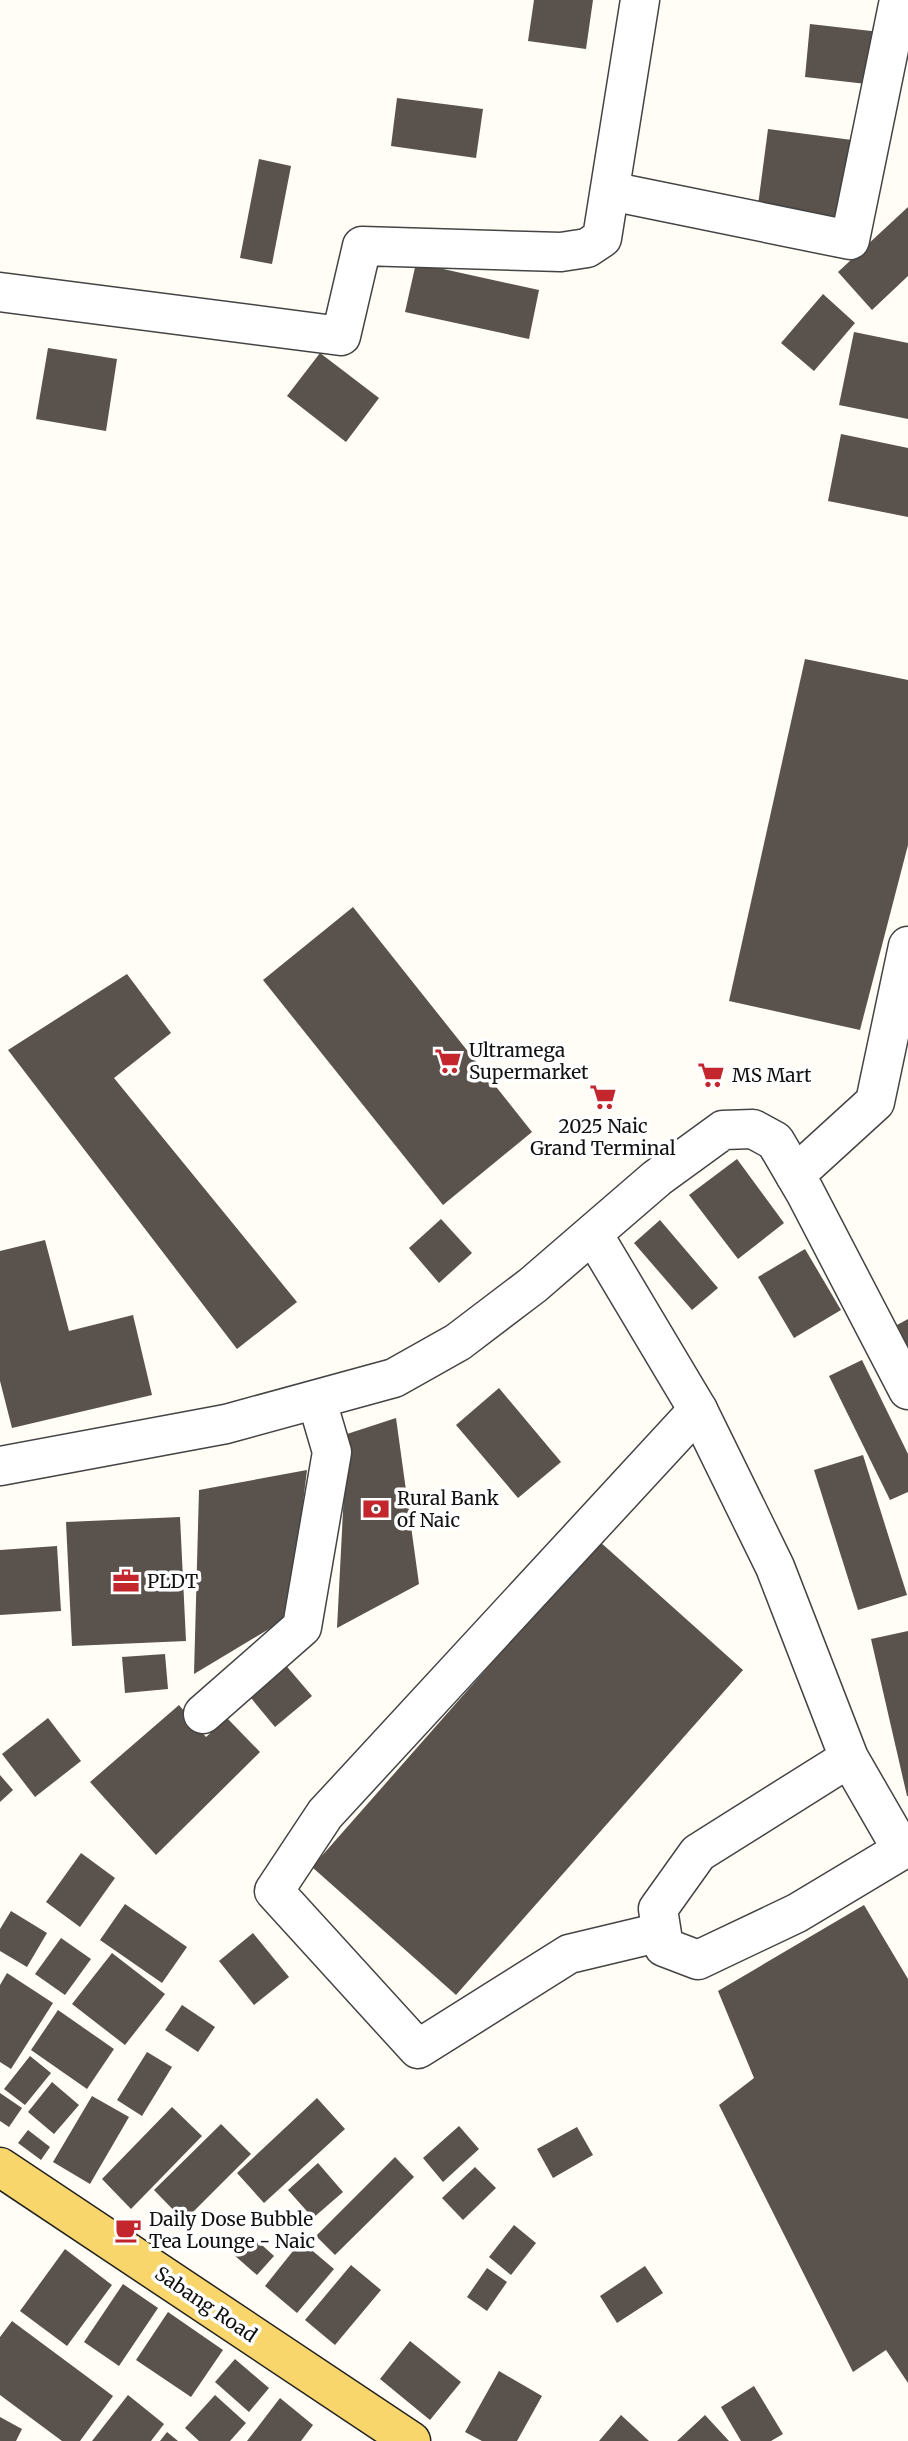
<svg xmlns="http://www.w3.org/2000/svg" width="908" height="2441" viewBox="0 0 908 2441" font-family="Merriweather,serif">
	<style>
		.building { fill: #5a524d }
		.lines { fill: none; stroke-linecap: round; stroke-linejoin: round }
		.minor-casing { stroke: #444; stroke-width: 41 }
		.major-casing { stroke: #222; stroke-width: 41 }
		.minor { stroke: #fff; stroke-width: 38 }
		.major { stroke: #f9d66b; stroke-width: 38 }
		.labels { text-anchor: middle; stroke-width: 7; stroke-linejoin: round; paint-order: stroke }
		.poi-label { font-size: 19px; fill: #111; stroke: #fff; text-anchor: start }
		.street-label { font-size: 19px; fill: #111; stroke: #fff }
	</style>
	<rect width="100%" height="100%" fill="#fffdf5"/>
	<g class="building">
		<path d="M 534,0 L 593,0 L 586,49 L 528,41 Z"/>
		<path d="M 810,24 L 880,32 L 875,85 L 805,77 Z"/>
		<path d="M 397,98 L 483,109 L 476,158 L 391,146 Z"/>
		<path d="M 768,129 L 852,140 L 841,225 L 757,213 Z"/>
		<path d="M 259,159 L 291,166 L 272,264 L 240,258 Z"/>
		<path d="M 908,207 L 908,276 L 872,310 L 838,272 Z"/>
		<path d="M 416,263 L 539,290 L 529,339 L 405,312 Z"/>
		<path d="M 823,294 L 855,323 L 814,371 L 781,343 Z"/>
		<path d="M 854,332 L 908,343 L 908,419 L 839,405 Z"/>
		<path d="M 48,348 L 117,359 L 106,431 L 36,419 Z"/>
		<path d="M 320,353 L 379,398 L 346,442 L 287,396 Z"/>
		<path d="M 841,434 L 908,448 L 908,517 L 828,501 Z"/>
		<path d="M 805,659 L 908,680 L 908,845 L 860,1030 L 729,1001 Z"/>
		<path d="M 353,907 L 532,1132 L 443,1205 L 263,980 Z"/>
		<path d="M 127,974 L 171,1033 L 114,1078 L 297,1302 L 237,1349 L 8,1050 Z"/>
		<path d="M 737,1159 L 784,1223 L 738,1259 L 689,1195 Z"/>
		<path d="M 441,1219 L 472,1253 L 439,1283 L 409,1248 Z"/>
		<path d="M 660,1220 L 718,1288 L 692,1310 L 634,1243 Z"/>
		<path d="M 45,1240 L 69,1331 L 133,1315 L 152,1395 L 12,1428 L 0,1381 L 0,1251 Z"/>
		<path d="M 805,1249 L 841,1310 L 794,1338 L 758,1277 Z"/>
		<path d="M 908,1319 L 908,1347 L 897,1325 Z"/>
		<path d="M 862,1360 L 908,1454 L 908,1492 L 890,1500 L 829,1376 Z"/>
		<path d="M 499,1388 L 561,1462 L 518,1498 L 456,1425 Z"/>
		<path d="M 396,1418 L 419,1584 L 337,1628 L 347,1434 Z"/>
		<path d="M 863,1455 L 907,1595 L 858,1610 L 814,1470 Z"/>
		<path d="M 307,1470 L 289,1617 L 194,1674 L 199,1490 Z"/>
		<path d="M 180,1517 L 186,1641 L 72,1646 L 66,1522 Z"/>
		<path d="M 599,1541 L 743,1670 L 456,1995 L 312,1867 Z"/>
		<path d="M 57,1546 L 61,1611 L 0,1615 L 0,1550 Z"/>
		<path d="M 908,1631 L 908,1796 L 907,1796 L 871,1639 Z"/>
		<path d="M 165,1654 L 168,1689 L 125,1693 L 122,1657 Z"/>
		<path d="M 277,1655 L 312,1696 L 275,1727 L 241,1686 Z"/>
		<path d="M 179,1705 L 206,1737 L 227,1718 L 260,1752 L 156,1855 L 90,1782 Z"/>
		<path d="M 48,1718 L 81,1761 L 35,1797 L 2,1754 Z"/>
		<path d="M 0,1775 L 13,1790 L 0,1802 Z"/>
		<path d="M 81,1853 L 115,1878 L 80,1927 L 46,1902 Z"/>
		<path d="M 125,1904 L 187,1947 L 162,1983 L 100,1940 Z"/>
		<path d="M 864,1905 L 908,1979 L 908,2383 L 886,2350 L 853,2372 L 719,2105 L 754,2078 L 718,1991 Z"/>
		<path d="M 11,1911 L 47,1933 L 27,1967 L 0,1951 L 0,1929 Z"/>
		<path d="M 253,1933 L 289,1977 L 254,2005 L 219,1961 Z"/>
		<path d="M 61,1938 L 91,1959 L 65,1995 L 35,1974 Z"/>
		<path d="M 112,1953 L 165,1994 L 125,2045 L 72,2004 Z"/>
		<path d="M 7,1973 L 53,2003 L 11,2069 L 0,2062 L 0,1985 Z"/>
		<path d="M 182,2005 L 215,2027 L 198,2052 L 165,2030 Z"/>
		<path d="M 58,2010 L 114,2049 L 87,2089 L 31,2050 Z"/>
		<path d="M 147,2052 L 172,2067 L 142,2116 L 117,2100 Z"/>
		<path d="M 30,2056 L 51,2073 L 25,2105 L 4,2089 Z"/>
		<path d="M 52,2082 L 79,2105 L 54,2134 L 28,2112 Z"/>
		<path d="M 0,2093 L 22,2108 L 9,2127 L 0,2121 Z"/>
		<path d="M 92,2096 L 129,2117 L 90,2184 L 53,2162 Z"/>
		<path d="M 317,2098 L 345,2129 L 264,2203 L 237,2173 Z"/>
		<path d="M 172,2107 L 202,2136 L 131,2209 L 102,2179 Z"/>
		<path d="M 221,2124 L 251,2154 L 184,2221 L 154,2190 Z"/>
		<path d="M 459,2126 L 479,2149 L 443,2182 L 423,2158 Z"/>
		<path d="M 577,2127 L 593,2155 L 553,2178 L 537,2149 Z"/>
		<path d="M 28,2130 L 50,2147 L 41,2160 L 18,2143 Z"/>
		<path d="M 395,2157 L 414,2177 L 335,2255 L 316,2236 Z"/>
		<path d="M 318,2163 L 343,2192 L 313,2218 L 288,2190 Z"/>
		<path d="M 475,2167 L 496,2188 L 463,2220 L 442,2198 Z"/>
		<path d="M 514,2225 L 536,2243 L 511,2275 L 489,2257 Z"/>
		<path d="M 251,2235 L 274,2256 L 257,2275 L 234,2255 Z"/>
		<path d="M 301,2241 L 334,2269 L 297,2313 L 265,2286 Z"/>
		<path d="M 65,2249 L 112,2285 L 67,2346 L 20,2311 Z"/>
		<path d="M 351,2265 L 381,2290 L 335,2345 L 305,2320 Z"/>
		<path d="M 645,2266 L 663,2293 L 617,2323 L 600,2296 Z"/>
		<path d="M 487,2268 L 507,2282 L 487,2311 L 467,2297 Z"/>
		<path d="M 123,2284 L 158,2308 L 119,2366 L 84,2342 Z"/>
		<path d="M 168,2312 L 223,2350 L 191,2397 L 136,2360 Z"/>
		<path d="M 12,2321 L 113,2396 L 80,2441 L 62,2441 L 0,2395 L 0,2337 Z"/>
		<path d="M 410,2341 L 461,2382 L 430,2420 L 380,2379 Z"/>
		<path d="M 235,2359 L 269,2388 L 249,2412 L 215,2382 Z"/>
		<path d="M 499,2371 L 542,2396 L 517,2441 L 482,2441 L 465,2432 Z"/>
		<path d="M 754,2386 L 783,2434 L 771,2441 L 741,2441 L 721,2407 Z"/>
		<path d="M 128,2395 L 164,2424 L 151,2441 L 92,2441 Z"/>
		<path d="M 215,2395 L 246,2423 L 230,2441 L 199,2441 L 185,2428 Z"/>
		<path d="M 280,2398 L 313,2425 L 301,2441 L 247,2441 Z"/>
		<path d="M 621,2415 L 649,2441 L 599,2441 Z"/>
		<path d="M 705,2415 L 729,2441 L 677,2441 Z"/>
		<path d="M 0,2417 L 22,2429 L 16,2441 L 0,2441 Z"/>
		<path d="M 167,2432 L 178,2441 L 160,2441 Z"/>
	</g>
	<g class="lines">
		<g class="minor-casing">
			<g id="minor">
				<path d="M 610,191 L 850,240 L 899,0"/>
				<path d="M 0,292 L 341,336 L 362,246 L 561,252 L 587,248 L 602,238 L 640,0"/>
				<path d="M 795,1175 L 875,1102 L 908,946"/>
				<path d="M 593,1234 L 698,1410 L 775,1567 L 849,1758 L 902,1850 L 797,1913 L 698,1960 L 664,1947 L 658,1909 L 698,1853 L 849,1758"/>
				<path d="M 0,1466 L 226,1424 L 394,1378 L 458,1342 L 533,1285 L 657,1178 L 723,1130 L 753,1129 L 775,1141 L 805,1192 L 908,1390"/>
				<path d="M 203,1714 L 302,1627 L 332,1452 L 317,1401"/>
				<path d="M 661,1932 L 569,1954 L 418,2049 L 274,1891 L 325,1814 L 698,1410"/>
			</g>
		</g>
		<g class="major-casing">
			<path id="major" d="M 0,2167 L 411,2441"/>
		</g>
		<use href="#minor" class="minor"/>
		<use href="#major" class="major"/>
	</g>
	<defs>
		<g id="supermarket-bare" transform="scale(2.1)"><path d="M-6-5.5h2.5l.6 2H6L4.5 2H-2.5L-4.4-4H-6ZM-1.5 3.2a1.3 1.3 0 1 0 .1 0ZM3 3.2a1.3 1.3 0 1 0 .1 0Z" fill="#c4262e" stroke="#fff" stroke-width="2.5" paint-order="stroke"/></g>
		<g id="bank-bare" transform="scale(2.1)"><path d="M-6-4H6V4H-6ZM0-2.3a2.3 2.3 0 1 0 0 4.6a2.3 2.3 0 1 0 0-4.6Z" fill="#c4262e" stroke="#fff" stroke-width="2.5" paint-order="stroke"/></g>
		<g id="office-bare" transform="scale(2.1)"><path d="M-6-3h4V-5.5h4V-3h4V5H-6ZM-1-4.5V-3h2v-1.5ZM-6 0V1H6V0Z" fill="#c4262e" stroke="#fff" stroke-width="2.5" paint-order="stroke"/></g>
		<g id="cafe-bare" transform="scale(2.1)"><path d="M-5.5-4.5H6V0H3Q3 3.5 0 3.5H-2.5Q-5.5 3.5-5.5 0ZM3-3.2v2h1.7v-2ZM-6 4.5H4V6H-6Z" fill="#c4262e" stroke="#fff" stroke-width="2.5" paint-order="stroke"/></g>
	</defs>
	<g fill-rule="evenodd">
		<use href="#supermarket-bare" x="448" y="1061"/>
		<use href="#supermarket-bare" x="711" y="1075"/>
		<use href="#supermarket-bare" x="603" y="1097"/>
		<use href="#bank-bare" x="376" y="1509"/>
		<use href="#office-bare" x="126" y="1581"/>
		<use href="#cafe-bare" x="128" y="2230"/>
	</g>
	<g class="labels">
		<g class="poi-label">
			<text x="469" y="1057">Ultramega<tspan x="469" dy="22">Supermarket</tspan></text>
			<text x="732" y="1082">MS Mart</text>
			<text x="603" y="1133" text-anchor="middle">2025 Naic<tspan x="603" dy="22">Grand Terminal</tspan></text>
			<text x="397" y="1505">Rural Bank<tspan x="397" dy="22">of Naic</tspan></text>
			<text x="147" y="1588">PLDT</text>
			<text x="149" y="2226">Daily Dose Bubble<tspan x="149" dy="22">Tea Lounge - Naic</tspan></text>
		</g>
		<g class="street-label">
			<text transform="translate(206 2304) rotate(34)" y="7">Sabang Road</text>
		</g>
	</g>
</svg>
